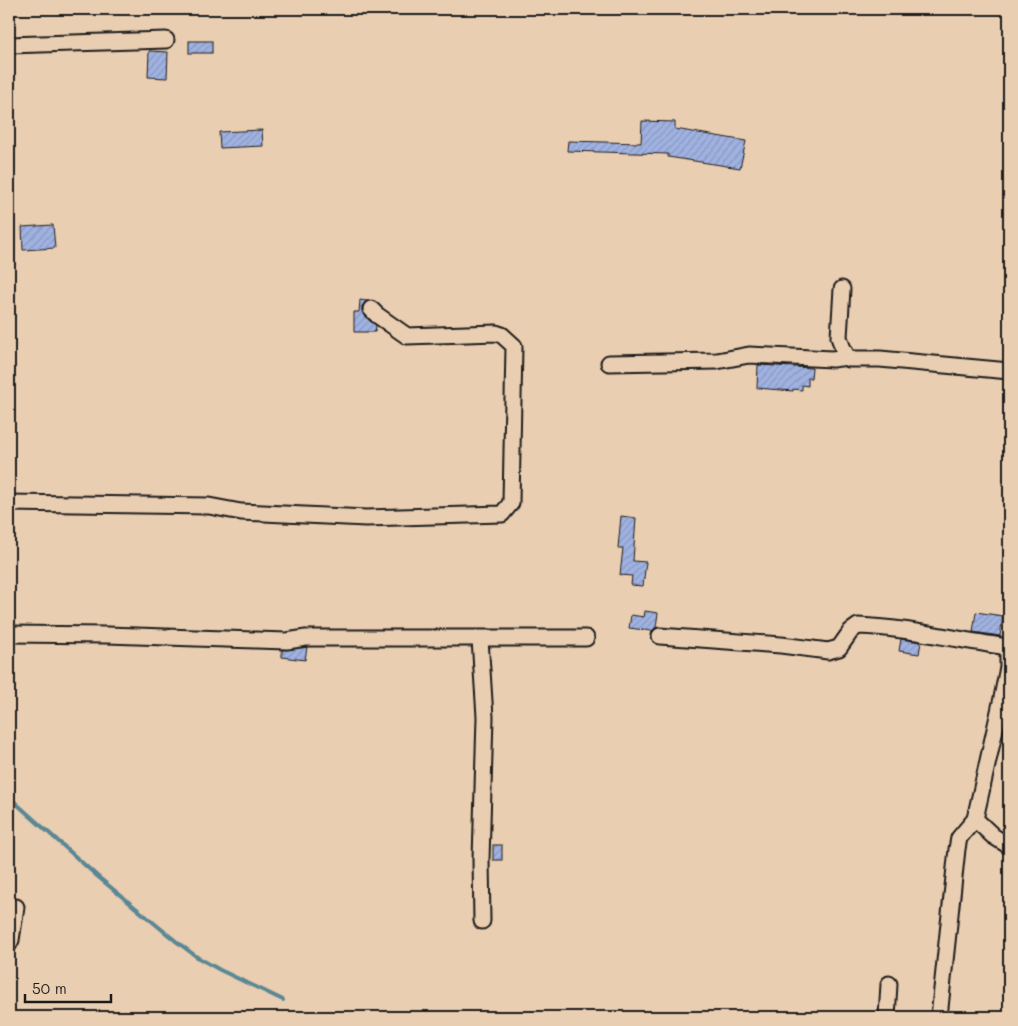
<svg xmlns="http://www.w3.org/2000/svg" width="1018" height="1026" viewBox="0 0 1018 1026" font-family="Mali,sans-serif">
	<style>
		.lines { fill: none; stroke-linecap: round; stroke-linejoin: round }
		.stream { stroke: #5a8795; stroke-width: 4 }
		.building { fill: url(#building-hatch); stroke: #1c1c1c }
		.minor-casing { stroke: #1c1c1c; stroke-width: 19 }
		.minor { stroke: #eaceb1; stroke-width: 15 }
	</style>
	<defs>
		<pattern id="building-hatch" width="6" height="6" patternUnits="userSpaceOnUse" patternTransform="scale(1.25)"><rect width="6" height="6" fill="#a0b2e1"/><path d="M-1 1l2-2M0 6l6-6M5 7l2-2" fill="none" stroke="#8998c0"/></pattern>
	</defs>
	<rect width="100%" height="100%" fill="#eaceb1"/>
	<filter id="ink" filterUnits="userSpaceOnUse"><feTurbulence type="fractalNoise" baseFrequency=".02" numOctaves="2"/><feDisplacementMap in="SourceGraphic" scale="10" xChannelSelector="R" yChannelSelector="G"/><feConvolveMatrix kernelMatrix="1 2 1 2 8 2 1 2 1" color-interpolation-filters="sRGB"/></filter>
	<g filter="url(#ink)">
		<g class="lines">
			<path class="stream" d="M 9,797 L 97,876 L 177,942 L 197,957 L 220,970 L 283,1000"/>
		</g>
		<g class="building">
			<rect x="189" y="41" width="23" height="12"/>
			<path d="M 149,51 L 168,52 L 167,78 L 148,77 Z"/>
			<path d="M 642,121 L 675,122 L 675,129 L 746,141 L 740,168 L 668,157 L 668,154 L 567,151 L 568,141 L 641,143 Z"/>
			<path d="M 262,130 L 263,146 L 220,148 L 219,132 Z"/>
			<path d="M 53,225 L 55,248 L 23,250 L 22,227 Z"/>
			<path d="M 360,300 L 367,301 L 362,306 L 362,311 L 364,316 L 376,325 L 375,332 L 354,332 L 354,312 L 359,312 Z"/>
			<path d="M 758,365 L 812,368 L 811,378 L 808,378 L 808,386 L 802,385 L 802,390 L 793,389 L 793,391 L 757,388 Z"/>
			<path d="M 621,516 L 636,518 L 633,561 L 646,562 L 643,586 L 631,585 L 632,576 L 620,575 L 623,548 L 618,548 Z"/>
			<path d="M 645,611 L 658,613 L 656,627 L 652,631 L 629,628 L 631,615 L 644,617 Z"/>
			<path d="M 976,612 L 1003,616 L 1000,636 L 973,632 Z"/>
			<path d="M 901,639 L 921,642 L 919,654 L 899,651 Z"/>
			<path d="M 307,647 L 305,660 L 282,657 L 282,650 Z"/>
			<rect x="493" y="845" width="9" height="15"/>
		</g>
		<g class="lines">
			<g class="minor-casing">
				<g id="minor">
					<path d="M 9,45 L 166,40"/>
					<path d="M 842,289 L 839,337 L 843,349 L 849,359 L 880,359 L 1009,371"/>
					<path d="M 609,363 L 717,361 L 749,355 L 832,359 L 848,357"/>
					<path d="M 9,503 L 209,506 L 241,512 L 366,518 L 502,514 L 511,503 L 514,346 L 502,335 L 496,333 L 407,336 L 377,315 L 371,309"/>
					<path d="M 9,634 L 107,635 L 287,641 L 306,638 L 586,638"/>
					<path d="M 660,636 L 781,645 L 828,651 L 839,648 L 851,631 L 858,626 C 908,628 958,640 1008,647 L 1009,646"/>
					<path d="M 480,639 L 485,717 L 481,860 L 482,921"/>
					<path d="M 975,819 L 993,836 L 1009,846"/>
					<path d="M 9,944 L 11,940 L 16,907"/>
					<path d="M 887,1017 L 889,984"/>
					<path d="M 939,1017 L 957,849 L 959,838 L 975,819 L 1002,698 L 1008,667 L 1008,647"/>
				</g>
			</g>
			<use href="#minor" class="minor"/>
		</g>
	</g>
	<rect width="1018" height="1026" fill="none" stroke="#eaceb1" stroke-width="30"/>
	<rect x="15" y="15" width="988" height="996" fill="none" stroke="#1c1c1c" stroke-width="2" filter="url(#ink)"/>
	<path d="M25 994v8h86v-8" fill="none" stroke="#1c1c1c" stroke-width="2.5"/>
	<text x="32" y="994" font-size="15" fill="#1c1c1c" stroke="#eaceb1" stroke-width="4" paint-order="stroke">50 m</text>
</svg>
